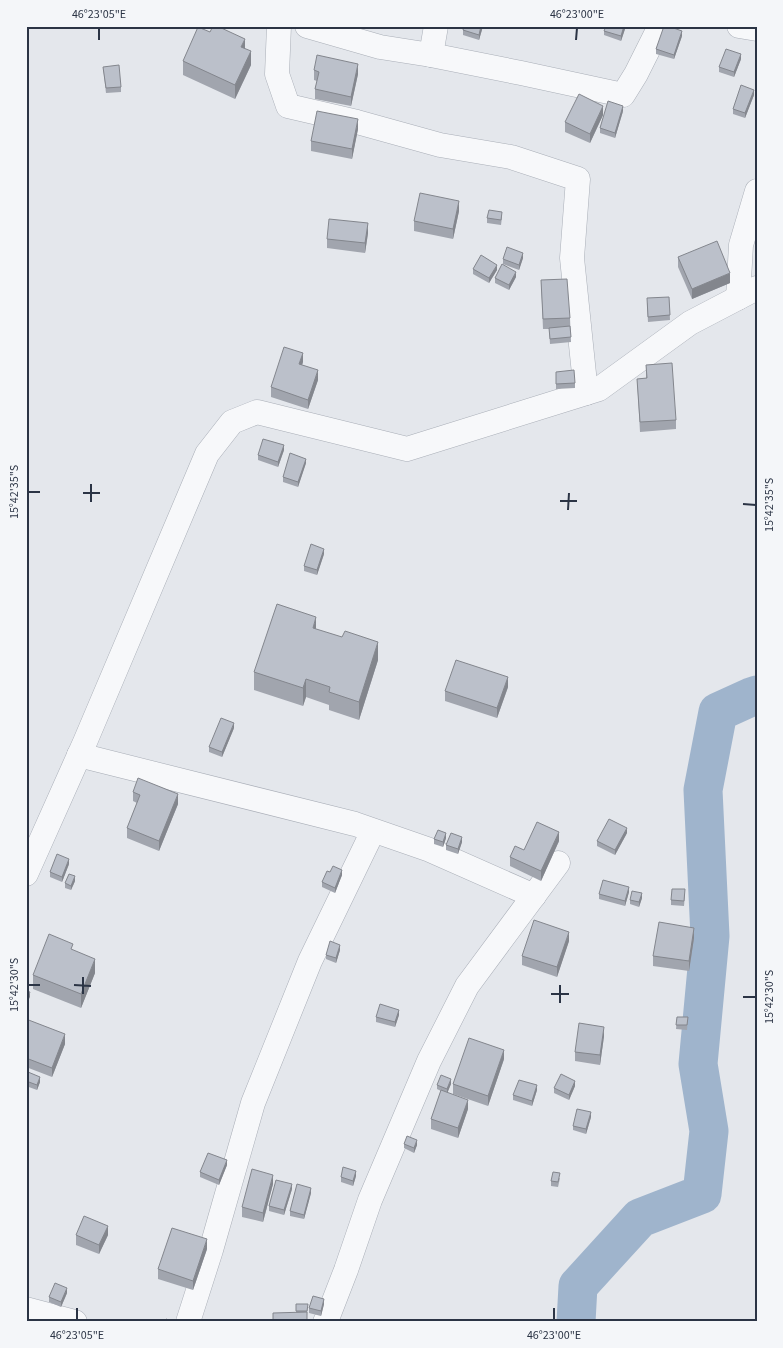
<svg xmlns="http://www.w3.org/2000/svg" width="783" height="1348" viewBox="0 0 783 1348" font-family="'Source Sans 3',sans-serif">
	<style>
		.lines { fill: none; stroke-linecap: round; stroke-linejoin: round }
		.river { stroke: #9fb4cc; stroke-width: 39 }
		.minor-casing { stroke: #a9aeb7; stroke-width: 25 }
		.minor { stroke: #f7f8fa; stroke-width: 24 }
		.wall { fill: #a1a5ae }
		.shaded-wall { fill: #83868d }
		.building { fill: #bbc0ca; stroke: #83868d }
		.ticks { fill: none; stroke: #2b3445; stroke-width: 2 }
		.neatline { fill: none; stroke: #2b3445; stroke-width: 2 }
		.ticks-label { font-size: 12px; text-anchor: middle; fill: #2b3445 }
	</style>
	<rect width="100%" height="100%" fill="#e4e7ec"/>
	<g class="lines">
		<path class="river" d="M 576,1322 L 578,1286 L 640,1218 L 702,1194 L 709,1131 L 698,1064 L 710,936 L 703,790 L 718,712 L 751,697 L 757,695"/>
		<g class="minor-casing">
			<g id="minor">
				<path d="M 279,26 L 277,74 L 288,106 L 357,122 L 440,145 L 511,157 L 578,179 L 572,258 L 586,393"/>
				<path d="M 307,26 L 380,47 L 431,55 L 521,73 L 623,95 L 636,74 L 660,26"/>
				<path d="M 739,26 L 757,29"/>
				<path d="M 431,55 L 436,26"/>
				<path d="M 738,298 L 741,245 L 757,191"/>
				<path d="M 79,755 L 355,824 L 430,850 L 534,896"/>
				<path d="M 26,874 L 85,742 L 207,454 L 232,422 L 257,412 L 407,449 L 599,389 L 690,323 L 757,288"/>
				<path d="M 26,1309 L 75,1322"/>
				<path d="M 188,1322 L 211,1250 L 253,1103 L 310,961 L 373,831"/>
				<path d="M 325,1322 L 327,1319 L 346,1270 L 370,1200 L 429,1061 L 467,986 L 558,863"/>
			</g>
		</g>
		<use href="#minor" class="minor"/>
	</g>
	<g class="wall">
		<path d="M 464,26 L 483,26 L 479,40 L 463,35 L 463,30 Z"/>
		<path d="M 626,26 L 621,41 L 604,35 L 604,31 Z"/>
		<path d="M 682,36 L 674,59 L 656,54 L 656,49 Z"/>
		<path d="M 245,48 L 251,65 L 235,99 L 183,75 L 183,61 Z"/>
		<path d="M 741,59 L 734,77 L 719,72 L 719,67 Z"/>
		<path d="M 757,65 L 757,78 L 755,77 L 755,72 Z"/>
		<path d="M 103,67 L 121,87 L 121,92 L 106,93 Z"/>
		<path d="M 314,70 L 358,74 L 351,106 L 315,99 L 315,89 L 317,81 L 314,80 Z"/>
		<path d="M 754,95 L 745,118 L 733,114 L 733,109 Z"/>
		<path d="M 623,111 L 615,138 L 600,133 L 600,128 Z"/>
		<path d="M 603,115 L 590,143 L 565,132 L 565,122 Z"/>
		<path d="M 358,129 L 352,159 L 311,151 L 311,141 Z"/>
		<path d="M 459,211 L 453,239 L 414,231 L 414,221 Z"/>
		<path d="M 502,217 L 501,225 L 487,223 L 487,218 Z"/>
		<path d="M 368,233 L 365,253 L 327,248 L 327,239 Z"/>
		<path d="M 678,257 L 730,283 L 692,299 L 678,267 Z"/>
		<path d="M 523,258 L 519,270 L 503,264 L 503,259 Z"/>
		<path d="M 473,269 L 497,270 L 489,283 L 473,274 Z"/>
		<path d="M 516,277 L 509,290 L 495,283 L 495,278 Z"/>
		<path d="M 541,280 L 570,318 L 571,342 L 550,344 L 549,329 L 543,329 Z"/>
		<path d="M 669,297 L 670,320 L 648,322 L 647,303 Z"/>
		<path d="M 303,362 L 302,365 L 318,380 L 308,409 L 271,397 L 271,387 Z"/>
		<path d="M 646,365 L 676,420 L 676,429 L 640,432 L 637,379 L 646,378 Z"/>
		<path d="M 556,372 L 575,383 L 575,388 L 556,389 Z"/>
		<path d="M 284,450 L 278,467 L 258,460 L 258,455 Z"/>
		<path d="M 306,463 L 298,487 L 283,482 L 283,477 Z"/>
		<path d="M 324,554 L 317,575 L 304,571 L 304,566 Z"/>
		<path d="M 316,629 L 378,660 L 359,720 L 329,710 L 329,705 L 306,697 L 303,706 L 254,690 L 254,672 Z"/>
		<path d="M 508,687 L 497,718 L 445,701 L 445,691 Z"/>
		<path d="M 234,728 L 222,757 L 209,752 L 209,747 Z"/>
		<path d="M 133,792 L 178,804 L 159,851 L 127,838 L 127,828 L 137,803 L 133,801 Z"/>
		<path d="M 627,833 L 615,855 L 597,846 L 597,841 Z"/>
		<path d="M 446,838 L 443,847 L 434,844 L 434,839 Z"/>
		<path d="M 559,841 L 541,881 L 510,866 L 510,857 L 524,850 Z"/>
		<path d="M 462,842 L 458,854 L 446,850 L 446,845 Z"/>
		<path d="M 69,864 L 62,882 L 50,877 L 50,872 Z"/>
		<path d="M 330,872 L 342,875 L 335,893 L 322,887 L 322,882 Z"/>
		<path d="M 75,881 L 71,890 L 65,888 L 65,883 Z"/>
		<path d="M 629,892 L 625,906 L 599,899 L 599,894 Z"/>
		<path d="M 685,894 L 684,906 L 671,905 L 671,900 Z"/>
		<path d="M 642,898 L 639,907 L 630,904 L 630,900 Z"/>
		<path d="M 694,938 L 689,971 L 653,966 L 653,956 Z"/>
		<path d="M 569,941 L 557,977 L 522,965 L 522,956 Z"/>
		<path d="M 340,950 L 336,963 L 326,959 L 326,955 Z"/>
		<path d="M 95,973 L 81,1008 L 33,989 L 33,975 Z"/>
		<path d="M 399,1015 L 395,1027 L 376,1022 L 376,1017 Z"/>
		<path d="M 677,1017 L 688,1017 L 687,1030 L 676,1029 Z"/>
		<path d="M 26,1019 L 65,1044 L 52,1077 L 26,1067 Z"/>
		<path d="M 604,1036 L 600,1065 L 575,1061 L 575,1052 Z"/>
		<path d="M 504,1059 L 488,1106 L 453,1094 L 453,1084 Z"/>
		<path d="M 26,1076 L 40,1082 L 37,1090 L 26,1086 Z"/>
		<path d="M 451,1084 L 447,1092 L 468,1109 L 458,1138 L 431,1129 L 431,1119 L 441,1091 L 437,1089 L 437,1085 Z"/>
		<path d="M 575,1086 L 569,1100 L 554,1093 L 554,1088 Z"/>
		<path d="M 537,1090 L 532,1106 L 513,1100 L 513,1095 Z"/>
		<path d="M 591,1117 L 586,1134 L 573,1130 L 573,1126 Z"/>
		<path d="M 404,1144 L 417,1145 L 414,1153 L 404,1148 Z"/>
		<path d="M 227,1165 L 219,1185 L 200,1177 L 200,1172 Z"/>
		<path d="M 356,1176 L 353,1186 L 341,1182 L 341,1177 Z"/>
		<path d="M 560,1178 L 558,1187 L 551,1186 L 551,1181 Z"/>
		<path d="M 273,1184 L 263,1222 L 242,1217 L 242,1207 Z"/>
		<path d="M 292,1189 L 284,1215 L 269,1211 L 269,1206 Z"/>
		<path d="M 311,1193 L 304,1219 L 290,1216 L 290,1211 Z"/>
		<path d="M 76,1235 L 108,1235 L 99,1254 L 76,1245 Z"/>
		<path d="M 207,1249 L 193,1290 L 158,1279 L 158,1269 Z"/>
		<path d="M 67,1293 L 61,1307 L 49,1302 L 49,1297 Z"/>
		<path d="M 296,1304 L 308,1304 L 307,1316 L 296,1313 Z"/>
		<path d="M 324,1304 L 321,1316 L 309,1313 L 309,1308 Z"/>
	</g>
	<g class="shaded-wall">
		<path d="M 481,26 L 483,26 L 479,40 L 479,35 Z"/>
		<path d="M 624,26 L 626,26 L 621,41 L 621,36 Z"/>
		<path d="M 682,31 L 682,36 L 674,59 L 674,55 Z"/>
		<path d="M 245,39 L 245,53 L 241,47 Z"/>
		<path d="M 251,51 L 251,65 L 235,99 L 235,85 Z"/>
		<path d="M 741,54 L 741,59 L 734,77 L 734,72 Z"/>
		<path d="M 358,64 L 358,74 L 351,106 L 351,97 Z"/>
		<path d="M 754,90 L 754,95 L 745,118 L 745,113 Z"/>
		<path d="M 603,106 L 603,115 L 590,143 L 590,134 Z"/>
		<path d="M 623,106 L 623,111 L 615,138 L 615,133 Z"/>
		<path d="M 358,119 L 358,129 L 352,159 L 352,149 Z"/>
		<path d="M 459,201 L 459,211 L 453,239 L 453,229 Z"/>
		<path d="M 368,223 L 368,233 L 365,253 L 365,243 Z"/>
		<path d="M 523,253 L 523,258 L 519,270 L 519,265 Z"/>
		<path d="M 497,265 L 497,270 L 489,283 L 489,278 Z"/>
		<path d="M 516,272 L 516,277 L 509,290 L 509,285 Z"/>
		<path d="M 730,273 L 730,283 L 692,299 L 692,289 Z"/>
		<path d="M 303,353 L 303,362 L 299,374 L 299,364 Z"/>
		<path d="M 318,370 L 318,380 L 308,409 L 308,400 Z"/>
		<path d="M 284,445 L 284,450 L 278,467 L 278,462 Z"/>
		<path d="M 306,459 L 306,463 L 298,487 L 298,482 Z"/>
		<path d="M 324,549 L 324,554 L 317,575 L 317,570 Z"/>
		<path d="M 316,617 L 316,635 L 313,628 Z"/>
		<path d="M 378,642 L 378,660 L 359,720 L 359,702 Z"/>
		<path d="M 508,677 L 508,687 L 497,718 L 497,708 Z"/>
		<path d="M 306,679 L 306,697 L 303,706 L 303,688 Z"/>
		<path d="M 234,723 L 234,728 L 222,757 L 222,752 Z"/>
		<path d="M 178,794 L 178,804 L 159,851 L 159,841 Z"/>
		<path d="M 627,828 L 627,833 L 615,855 L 615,850 Z"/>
		<path d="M 559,832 L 559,841 L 541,881 L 541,871 Z"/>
		<path d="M 446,833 L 446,838 L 443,847 L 443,842 Z"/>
		<path d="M 462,837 L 462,842 L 458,854 L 458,849 Z"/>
		<path d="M 69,859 L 69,864 L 62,882 L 62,877 Z"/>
		<path d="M 342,870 L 342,875 L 335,893 L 335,888 Z"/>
		<path d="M 75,876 L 75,881 L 71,890 L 71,886 Z"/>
		<path d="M 629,887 L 629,892 L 625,906 L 625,901 Z"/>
		<path d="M 642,893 L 642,898 L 639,907 L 639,902 Z"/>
		<path d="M 694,928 L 694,938 L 689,971 L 689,961 Z"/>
		<path d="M 569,932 L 569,941 L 557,977 L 557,967 Z"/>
		<path d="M 340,945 L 340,950 L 336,963 L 336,958 Z"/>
		<path d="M 95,959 L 95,973 L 81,1008 L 81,994 Z"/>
		<path d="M 30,992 L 30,997 L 26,1005 L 26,1001 Z"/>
		<path d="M 399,1010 L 399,1015 L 395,1027 L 395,1022 Z"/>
		<path d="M 604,1027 L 604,1036 L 600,1065 L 600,1055 Z"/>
		<path d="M 65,1034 L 65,1044 L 52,1077 L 52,1068 Z"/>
		<path d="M 504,1050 L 504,1059 L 488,1106 L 488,1096 Z"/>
		<path d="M 40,1077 L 40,1082 L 37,1090 L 37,1085 Z"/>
		<path d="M 451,1079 L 451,1084 L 447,1094 L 447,1089 Z"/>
		<path d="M 575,1081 L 575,1086 L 569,1100 L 569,1095 Z"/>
		<path d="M 537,1085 L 537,1090 L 532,1106 L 532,1101 Z"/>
		<path d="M 468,1100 L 468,1109 L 458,1138 L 458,1128 Z"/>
		<path d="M 591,1112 L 591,1117 L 586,1134 L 586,1129 Z"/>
		<path d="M 417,1140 L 417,1145 L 414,1153 L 414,1148 Z"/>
		<path d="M 227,1160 L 227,1165 L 219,1185 L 219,1180 Z"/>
		<path d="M 356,1171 L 356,1176 L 353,1186 L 353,1181 Z"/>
		<path d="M 273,1175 L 273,1184 L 263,1222 L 263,1213 Z"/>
		<path d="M 292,1184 L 292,1189 L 284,1215 L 284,1210 Z"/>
		<path d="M 311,1188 L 311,1193 L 304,1219 L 304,1215 Z"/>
		<path d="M 108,1226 L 108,1235 L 99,1254 L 99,1245 Z"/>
		<path d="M 207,1239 L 207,1249 L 193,1290 L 193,1281 Z"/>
		<path d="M 67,1288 L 67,1293 L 61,1307 L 61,1302 Z"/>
		<path d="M 324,1299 L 324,1304 L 321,1316 L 321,1311 Z"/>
	</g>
	<g class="building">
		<path d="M 213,26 L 217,26 L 245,39 L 241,47 L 251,51 L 235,85 L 183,61 L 198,27 L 210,32 Z"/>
		<path d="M 464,26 L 481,26 L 479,35 L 463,30 Z"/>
		<path d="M 606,26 L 624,26 L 621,36 L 604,31 Z"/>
		<path d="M 664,26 L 668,26 L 682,31 L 674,55 L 656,49 Z"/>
		<path d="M 726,49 L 741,54 L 734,72 L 719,67 Z"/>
		<path d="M 317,55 L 358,64 L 351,97 L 315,89 L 319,72 L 314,70 Z"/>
		<path d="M 119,65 L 121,87 L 106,88 L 103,67 Z"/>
		<path d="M 741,85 L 754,90 L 745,113 L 733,109 Z"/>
		<path d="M 579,94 L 603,106 L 590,134 L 565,122 Z"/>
		<path d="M 608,101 L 623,106 L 615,133 L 600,128 Z"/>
		<path d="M 317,111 L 358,119 L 352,149 L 311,141 Z"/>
		<path d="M 420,193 L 459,201 L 453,229 L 414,221 Z"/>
		<path d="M 489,210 L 502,212 L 501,220 L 487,218 Z"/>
		<path d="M 329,219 L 368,223 L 365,243 L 327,239 Z"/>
		<path d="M 717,241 L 730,273 L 692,289 L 678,257 Z"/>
		<path d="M 507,247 L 523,253 L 519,265 L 503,259 Z"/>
		<path d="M 481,255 L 497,265 L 489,278 L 473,269 Z"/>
		<path d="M 502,264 L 516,272 L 509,285 L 495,278 Z"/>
		<path d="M 567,279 L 570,318 L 543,319 L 541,280 Z"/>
		<path d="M 669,297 L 670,315 L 648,317 L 647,298 Z"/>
		<path d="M 570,326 L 571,337 L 550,339 L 549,328 Z"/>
		<path d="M 284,347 L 303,353 L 299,364 L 318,370 L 308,400 L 271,387 Z"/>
		<path d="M 672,363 L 676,420 L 640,422 L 637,379 L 647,378 L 646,365 Z"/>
		<path d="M 574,370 L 575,383 L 556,384 L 556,372 Z"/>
		<path d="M 263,439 L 284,445 L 278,462 L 258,455 Z"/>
		<path d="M 290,453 L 306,459 L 298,482 L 283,477 Z"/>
		<path d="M 311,544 L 324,549 L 317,570 L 304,566 Z"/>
		<path d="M 277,604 L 316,617 L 313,628 L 342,637 L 345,631 L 378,642 L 359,702 L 329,692 L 330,687 L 306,679 L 303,688 L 254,672 Z"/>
		<path d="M 456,660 L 508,677 L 497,708 L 445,691 Z"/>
		<path d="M 221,718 L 234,723 L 222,752 L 209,747 Z"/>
		<path d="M 138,778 L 178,794 L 159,841 L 127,828 L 140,795 L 133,792 Z"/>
		<path d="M 609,819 L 627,828 L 615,850 L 597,841 Z"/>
		<path d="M 537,822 L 559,832 L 541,871 L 510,857 L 515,846 L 524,850 Z"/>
		<path d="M 438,830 L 446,833 L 443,842 L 434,839 Z"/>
		<path d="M 451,833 L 462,837 L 458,849 L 446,845 Z"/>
		<path d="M 57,854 L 69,859 L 62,877 L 50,872 Z"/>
		<path d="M 333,866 L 342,870 L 335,888 L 322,882 L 327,871 L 330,872 Z"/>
		<path d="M 69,874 L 75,876 L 71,886 L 65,883 Z"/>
		<path d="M 603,880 L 629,887 L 625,901 L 599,894 Z"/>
		<path d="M 672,889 L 685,889 L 684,901 L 671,900 Z"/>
		<path d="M 632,891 L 642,893 L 639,902 L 630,900 Z"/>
		<path d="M 534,920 L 569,932 L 557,967 L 522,956 Z"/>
		<path d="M 659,922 L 694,928 L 689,961 L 653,956 Z"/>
		<path d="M 49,934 L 73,944 L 71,949 L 95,959 L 81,994 L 33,975 Z"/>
		<path d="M 330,941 L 340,945 L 336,958 L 326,955 Z"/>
		<path d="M 26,991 L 30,992 L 26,1001 Z"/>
		<path d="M 380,1004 L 399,1010 L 395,1022 L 376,1017 Z"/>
		<path d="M 677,1017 L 688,1017 L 687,1025 L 676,1025 Z"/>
		<path d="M 26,1019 L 65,1034 L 52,1068 L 26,1058 Z"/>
		<path d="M 579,1023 L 604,1027 L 600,1055 L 575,1052 Z"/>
		<path d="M 469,1038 L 504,1050 L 488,1096 L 453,1084 Z"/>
		<path d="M 28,1072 L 40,1077 L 37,1085 L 26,1081 L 26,1076 Z"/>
		<path d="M 561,1074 L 575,1081 L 569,1095 L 554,1088 Z"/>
		<path d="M 441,1075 L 451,1079 L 447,1089 L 437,1085 Z"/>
		<path d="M 519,1080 L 537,1085 L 532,1101 L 513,1095 Z"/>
		<path d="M 441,1090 L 468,1100 L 458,1128 L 431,1119 Z"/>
		<path d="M 577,1109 L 591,1112 L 586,1129 L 573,1126 Z"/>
		<path d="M 407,1136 L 417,1140 L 414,1148 L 404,1144 Z"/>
		<path d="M 208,1153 L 227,1160 L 219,1180 L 200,1172 Z"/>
		<path d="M 343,1167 L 356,1171 L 353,1181 L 341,1177 Z"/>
		<path d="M 252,1169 L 273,1175 L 263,1213 L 242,1207 Z"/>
		<path d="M 553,1172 L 560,1173 L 558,1182 L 551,1181 Z"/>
		<path d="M 276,1180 L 292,1184 L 284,1210 L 269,1206 Z"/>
		<path d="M 297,1184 L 311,1188 L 304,1215 L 290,1211 Z"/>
		<path d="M 84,1216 L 108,1226 L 99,1245 L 76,1235 Z"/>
		<path d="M 172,1228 L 207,1239 L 193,1281 L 158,1269 Z"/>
		<path d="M 55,1283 L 67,1288 L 61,1302 L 49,1297 Z"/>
		<path d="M 313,1296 L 324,1299 L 321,1311 L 309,1308 Z"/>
		<path d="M 296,1304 L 308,1304 L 307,1311 L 296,1311 Z"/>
		<path d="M 307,1312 L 307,1322 L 273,1322 L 273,1313 Z"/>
		<path d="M 166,1319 L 174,1322 L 165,1322 Z"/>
	</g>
	<path class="ticks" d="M 99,40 L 99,28M 576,40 L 577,28M 28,492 L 40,492M 83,493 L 100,493M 560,501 L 577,501M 91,502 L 91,484M 743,504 L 756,505M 568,510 L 569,493M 28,985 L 40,985M 74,985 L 91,986M 83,994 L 83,977M 551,994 L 569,994M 743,997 L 756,997M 560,1003 L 560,985M 77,1320 L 77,1308M 554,1320 L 554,1308"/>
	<rect width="783" height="1348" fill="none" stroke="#f4f6f9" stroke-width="55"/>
	<rect x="28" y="28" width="728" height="1292" class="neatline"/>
	<g class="ticks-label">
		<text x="99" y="18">46°23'05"E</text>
		<text x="577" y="18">46°23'00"E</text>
		<text transform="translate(14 492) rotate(-90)" y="4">15°42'35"S</text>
		<text transform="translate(769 505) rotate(-90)" y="4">15°42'35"S</text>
		<text transform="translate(14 985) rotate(-90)" y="4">15°42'30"S</text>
		<text transform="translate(769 997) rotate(-90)" y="4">15°42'30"S</text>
		<text x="77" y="1339">46°23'05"E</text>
		<text x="554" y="1339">46°23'00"E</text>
	</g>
</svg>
